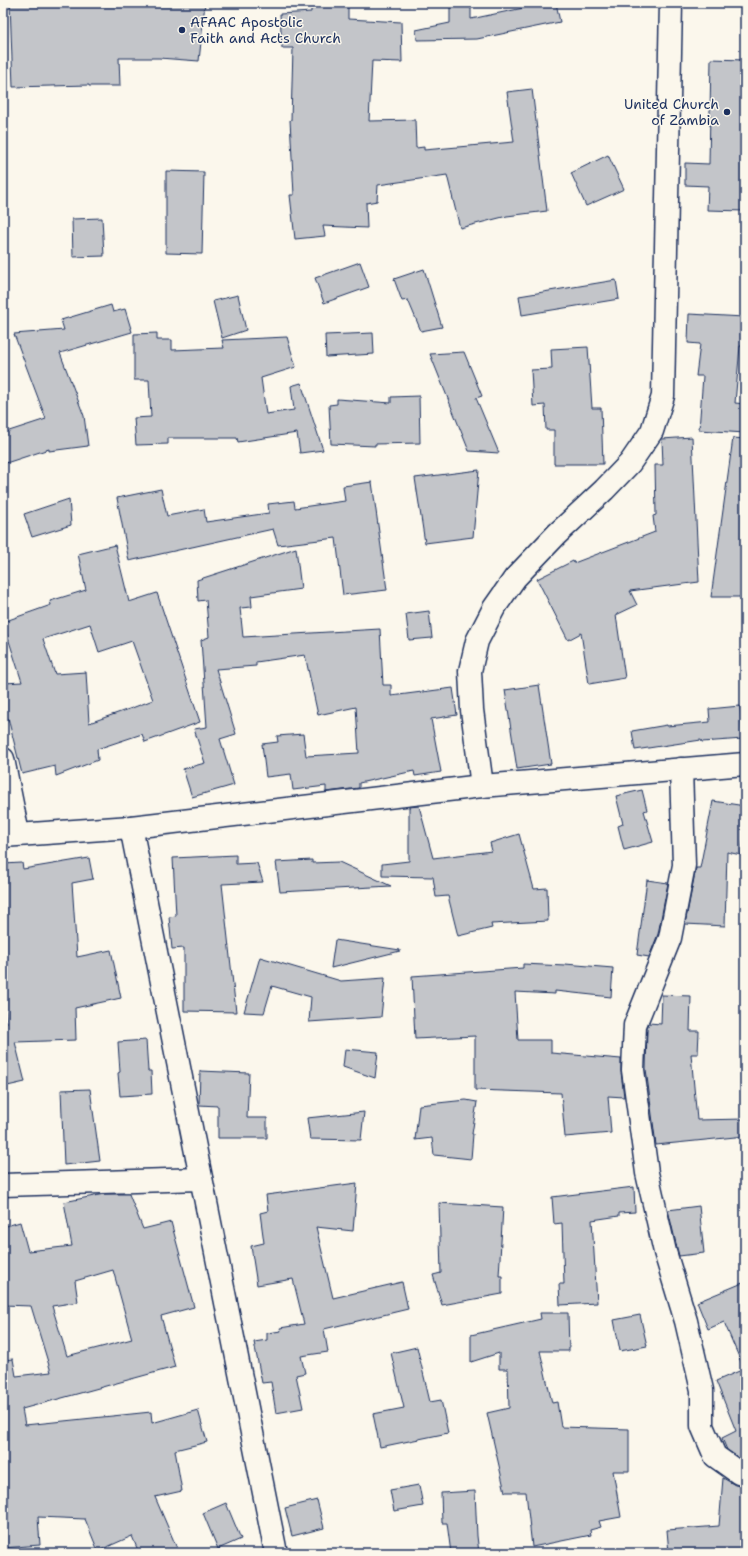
<svg xmlns="http://www.w3.org/2000/svg" width="748" height="1556" viewBox="0 0 748 1556" font-family="'Shantell Sans',sans-serif">
	<style>
		.building { fill: #c3c5c9; stroke: #1b2f5e; fill-rule: evenodd }
		.lines { fill: none; stroke-linecap: round; stroke-linejoin: round }
		.minor-casing { stroke: #1b2f5e; stroke-width: 25 }
		.minor { stroke: #fbf7ec; stroke-width: 22 }
		.poi-dot { fill: #1b2f5e; stroke: #fbf7ec; stroke-width: 1.5 }
		.labels { text-anchor: middle; stroke-width: 3; stroke-linejoin: round; paint-order: stroke }
		.poi-label { font-size: 14px; fill: #1b2f5e; stroke: #fbf7ec; text-anchor: start }
	</style>
	<rect width="100%" height="100%" fill="#fbf7ec"/>
	<filter id="ink" filterUnits="userSpaceOnUse"><feTurbulence type="fractalNoise" baseFrequency=".025" numOctaves="2"/><feDisplacementMap in="SourceGraphic" scale="8" xChannelSelector="R" yChannelSelector="G"/><feConvolveMatrix kernelMatrix="1 2 1 2 8 2 1 2 1" color-interpolation-filters="sRGB"/></filter>
	<g filter="url(#ink)">
		<g class="building">
			<path d="M 10,3 L 205,3 L 199,61 L 159,58 L 119,58 L 120,86 L 89,86 L 89,85 L 13,87 Z"/>
			<path d="M 311,3 L 348,3 L 348,19 L 401,22 L 402,62 L 372,61 L 369,121 L 415,120 L 416,148 L 424,147 L 424,150 L 514,142 L 507,92 L 532,89 L 547,211 L 507,216 L 460,228 L 447,175 L 378,185 L 377,201 L 366,203 L 367,228 L 323,226 L 325,236 L 295,239 L 290,195 L 294,195 L 290,120 L 291,120 L 293,48 L 282,48 L 280,14 L 311,12 Z"/>
			<path d="M 450,3 L 471,3 L 471,19 L 547,3 L 556,3 L 560,22 L 477,39 L 417,40 L 416,30 L 450,23 Z"/>
			<path d="M 711,59 L 745,60 L 745,211 L 707,210 L 708,186 L 685,185 L 685,163 L 709,164 Z"/>
			<path d="M 608,155 L 624,189 L 586,206 L 571,173 Z"/>
			<path d="M 166,171 L 204,172 L 202,254 L 166,253 Z"/>
			<path d="M 102,218 L 104,256 L 73,257 L 72,219 Z"/>
			<path d="M 360,262 L 369,287 L 324,303 L 315,278 Z"/>
			<path d="M 424,269 L 442,327 L 421,331 L 408,300 L 402,301 L 394,279 Z"/>
			<path d="M 616,280 L 619,299 L 522,315 L 519,296 Z"/>
			<path d="M 238,295 L 246,330 L 222,338 L 213,301 Z"/>
			<path d="M 111,305 L 113,312 L 125,309 L 132,332 L 60,353 L 84,416 L 88,446 L 49,451 L 49,449 L 3,464 L 3,433 L 46,419 L 14,334 L 64,330 L 61,320 Z"/>
			<path d="M 689,314 L 744,317 L 743,346 L 740,346 L 735,403 L 745,404 L 745,433 L 699,430 L 703,376 L 696,376 L 700,344 L 688,343 Z"/>
			<path d="M 157,333 L 157,340 L 172,340 L 172,350 L 224,348 L 222,340 L 287,337 L 296,367 L 261,378 L 266,414 L 294,410 L 291,386 L 301,383 L 323,450 L 300,453 L 297,433 L 238,442 L 237,438 L 168,438 L 168,444 L 136,445 L 134,418 L 151,417 L 149,380 L 134,380 L 134,334 Z"/>
			<path d="M 373,333 L 374,354 L 326,357 L 325,335 Z"/>
			<path d="M 588,347 L 592,408 L 601,408 L 603,464 L 554,464 L 554,430 L 546,430 L 545,405 L 533,406 L 531,370 L 552,369 L 551,349 Z"/>
			<path d="M 464,352 L 482,396 L 476,398 L 499,453 L 469,451 L 430,354 Z"/>
			<path d="M 419,396 L 420,443 L 375,444 L 375,446 L 331,444 L 329,405 L 337,404 L 337,399 L 391,403 L 391,397 Z"/>
			<path d="M 692,437 L 699,582 L 630,591 L 637,605 L 616,615 L 625,678 L 589,684 L 581,633 L 568,640 L 537,579 L 573,561 L 574,563 L 655,532 L 653,516 L 656,515 L 655,465 L 663,465 L 662,439 Z"/>
			<path d="M 733,438 L 745,439 L 745,597 L 711,597 Z"/>
			<path d="M 479,470 L 473,537 L 425,543 L 415,478 Z"/>
			<path d="M 372,482 L 387,590 L 343,595 L 336,538 L 278,545 L 273,529 L 129,561 L 117,498 L 161,489 L 167,516 L 204,509 L 206,522 L 269,513 L 268,504 L 294,501 L 295,508 L 345,501 L 343,486 Z"/>
			<path d="M 69,499 L 71,525 L 32,537 L 24,514 Z"/>
			<path d="M 115,545 L 129,602 L 157,593 L 200,722 L 145,742 L 142,734 L 97,749 L 98,760 L 56,776 L 55,766 L 22,774 L 8,718 L 6,718 L 4,683 L 22,682 L 3,622 L 51,605 L 50,601 L 86,590 L 78,554 ZM 90,624 L 99,652 L 132,641 L 153,700 L 132,708 L 89,723 L 86,672 L 55,674 L 43,639 Z"/>
			<path d="M 296,548 L 301,589 L 251,596 L 252,607 L 240,608 L 243,637 L 380,629 L 383,685 L 391,685 L 391,696 L 453,688 L 457,715 L 431,719 L 441,772 L 415,776 L 414,771 L 359,783 L 359,788 L 326,792 L 326,786 L 293,790 L 291,774 L 266,777 L 262,744 L 278,742 L 277,736 L 303,734 L 306,756 L 359,753 L 356,707 L 318,715 L 305,655 L 256,662 L 256,666 L 216,669 L 236,734 L 220,739 L 234,785 L 192,797 L 183,769 L 205,763 L 194,729 L 207,727 L 201,640 L 209,637 L 206,600 L 198,601 L 197,580 Z"/>
			<path d="M 429,611 L 432,638 L 409,640 L 406,614 Z"/>
			<path d="M 539,685 L 551,764 L 517,769 L 505,690 Z"/>
			<path d="M 740,706 L 743,739 L 702,742 L 701,740 L 635,750 L 632,731 L 667,725 L 667,726 L 710,722 L 709,709 Z"/>
			<path d="M 642,790 L 647,810 L 644,811 L 653,842 L 624,850 L 618,826 L 623,824 L 616,796 Z"/>
			<path d="M 713,801 L 745,806 L 745,832 L 741,855 L 727,852 L 725,926 L 685,924 L 696,868 L 700,868 Z"/>
			<path d="M 419,806 L 433,858 L 492,851 L 490,843 L 519,834 L 534,889 L 547,888 L 548,921 L 491,924 L 492,928 L 458,936 L 448,896 L 436,897 L 433,877 L 382,876 L 382,864 L 409,861 L 409,807 Z"/>
			<path d="M 236,855 L 236,864 L 257,863 L 263,882 L 222,884 L 236,1012 L 184,1011 L 184,948 L 172,949 L 169,917 L 176,916 L 173,858 Z"/>
			<path d="M 89,858 L 93,879 L 72,883 L 77,957 L 111,950 L 121,998 L 75,1008 L 76,1040 L 15,1042 L 25,1082 L 3,1087 L 3,1023 L 7,1023 L 3,989 L 3,864 L 22,863 L 23,869 Z"/>
			<path d="M 312,860 L 312,863 L 339,862 L 391,886 L 280,892 L 276,862 Z"/>
			<path d="M 647,880 L 668,883 L 658,934 L 649,957 L 637,955 Z"/>
			<path d="M 335,940 L 400,950 L 400,951 L 331,968 Z"/>
			<path d="M 260,957 L 341,981 L 385,978 L 381,1017 L 309,1022 L 311,997 L 272,986 L 264,1013 L 244,1012 Z"/>
			<path d="M 523,964 L 565,966 L 565,964 L 613,968 L 611,997 L 555,991 L 555,994 L 515,992 L 518,1040 L 551,1040 L 551,1053 L 621,1059 L 621,1072 L 624,1097 L 608,1096 L 611,1133 L 565,1137 L 561,1093 L 475,1090 L 475,1036 L 415,1039 L 412,976 L 523,968 Z"/>
			<path d="M 662,995 L 691,996 L 690,1031 L 699,1031 L 698,1054 L 691,1054 L 697,1120 L 745,1119 L 745,1136 L 656,1145 L 646,1069 L 647,1028 L 649,1023 L 661,1024 Z"/>
			<path d="M 146,1040 L 148,1071 L 151,1071 L 152,1094 L 120,1096 L 118,1073 L 120,1072 L 118,1042 Z"/>
			<path d="M 345,1049 L 378,1052 L 375,1078 L 343,1067 Z"/>
			<path d="M 200,1071 L 249,1073 L 247,1118 L 267,1118 L 267,1138 L 218,1138 L 218,1106 L 199,1105 Z"/>
			<path d="M 90,1089 L 100,1161 L 64,1165 L 61,1090 Z"/>
			<path d="M 466,1100 L 477,1102 L 472,1134 L 473,1134 L 471,1159 L 434,1155 L 432,1138 L 415,1140 L 419,1105 Z"/>
			<path d="M 364,1112 L 361,1140 L 310,1139 L 307,1118 Z"/>
			<path d="M 357,1183 L 353,1231 L 316,1227 L 333,1298 L 402,1282 L 408,1309 L 324,1329 L 328,1352 L 301,1356 L 305,1373 L 296,1375 L 303,1408 L 276,1413 L 271,1382 L 262,1383 L 254,1342 L 267,1340 L 267,1333 L 281,1331 L 280,1328 L 304,1324 L 293,1279 L 257,1285 L 251,1246 L 264,1243 L 260,1213 L 268,1211 L 266,1195 Z"/>
			<path d="M 634,1187 L 635,1212 L 619,1213 L 619,1216 L 592,1220 L 597,1303 L 560,1305 L 559,1284 L 564,1284 L 562,1223 L 554,1224 L 552,1197 Z"/>
			<path d="M 104,1194 L 129,1194 L 143,1229 L 171,1222 L 194,1307 L 161,1316 L 175,1367 L 22,1409 L 25,1425 L 151,1412 L 152,1423 L 198,1410 L 207,1442 L 175,1450 L 182,1491 L 155,1497 L 179,1553 L 139,1553 L 132,1536 L 98,1551 L 85,1519 L 38,1517 L 40,1545 L 3,1548 L 3,1360 L 13,1359 L 16,1376 L 51,1372 L 31,1306 L 3,1305 L 3,1227 L 20,1222 L 28,1251 L 72,1246 L 64,1202 ZM 113,1270 L 132,1339 L 67,1356 L 52,1306 L 78,1302 L 75,1281 Z"/>
			<path d="M 439,1203 L 503,1207 L 499,1276 L 502,1276 L 502,1294 L 442,1305 L 433,1275 L 441,1273 Z"/>
			<path d="M 699,1206 L 704,1253 L 679,1256 L 668,1210 Z"/>
			<path d="M 745,1282 L 745,1462 L 727,1450 L 722,1438 L 736,1431 L 716,1381 L 744,1369 L 724,1322 L 708,1329 L 697,1302 Z"/>
			<path d="M 540,1313 L 568,1313 L 569,1351 L 540,1351 L 552,1403 L 557,1402 L 561,1427 L 629,1429 L 629,1471 L 613,1471 L 621,1517 L 599,1521 L 601,1527 L 590,1530 L 591,1535 L 532,1547 L 526,1492 L 505,1492 L 487,1413 L 509,1408 L 508,1369 L 499,1369 L 499,1353 L 471,1362 L 471,1335 L 541,1319 Z"/>
			<path d="M 640,1315 L 647,1346 L 620,1351 L 614,1320 Z"/>
			<path d="M 417,1347 L 430,1402 L 441,1400 L 448,1433 L 380,1447 L 373,1414 L 404,1408 L 391,1353 Z"/>
			<path d="M 723,1478 L 735,1485 L 745,1487 L 745,1553 L 669,1553 L 667,1530 L 719,1526 Z"/>
			<path d="M 419,1485 L 423,1506 L 394,1511 L 390,1490 Z"/>
			<path d="M 475,1491 L 477,1536 L 479,1553 L 451,1553 L 447,1523 L 442,1523 L 441,1493 Z"/>
			<path d="M 317,1500 L 324,1528 L 292,1536 L 285,1508 Z"/>
			<path d="M 226,1503 L 241,1539 L 218,1549 L 203,1513 Z"/>
		</g>
		<g class="lines">
			<g class="minor-casing">
				<g id="minor">
					<path d="M 3,759 L 18,834"/>
					<path d="M 681,769 L 684,865 L 670,938 L 635,1025 L 633,1070 L 647,1173 L 665,1252 L 686,1321 L 702,1390 L 702,1426 L 715,1456 L 739,1473 L 745,1475"/>
					<path d="M 482,786 L 472,710 L 470,671 L 477,641 L 494,608 L 515,578 L 557,534 L 604,490 L 630,463 L 652,431 L 663,396 L 671,3"/>
					<path d="M 131,827 L 276,1553"/>
					<path d="M 3,836 L 131,827 L 482,786 L 745,764"/>
					<path d="M 3,1185 L 201,1179"/>
				</g>
			</g>
			<use href="#minor" class="minor"/>
		</g>
	</g>
	<g class="poi-dot">
		<circle cx="182" cy="30" r="4"/>
		<circle cx="727" cy="112" r="4"/>
	</g>
	<g class="labels">
		<g class="poi-label">
			<text x="190" y="27">AFAAC Apostolic<tspan x="190" dy="16">Faith and Acts Church</tspan></text>
			<text x="719" y="109" text-anchor="end">United Church<tspan x="719" dy="16">of Zambia</tspan></text>
		</g>
	</g>
	<rect width="748" height="1556" fill="none" stroke="#fbf7ec" stroke-width="16"/>
	<rect x="8" y="8" width="732" height="1540" fill="none" stroke="#1b2f5e" stroke-width="1.5" filter="url(#ink)"/>
</svg>
